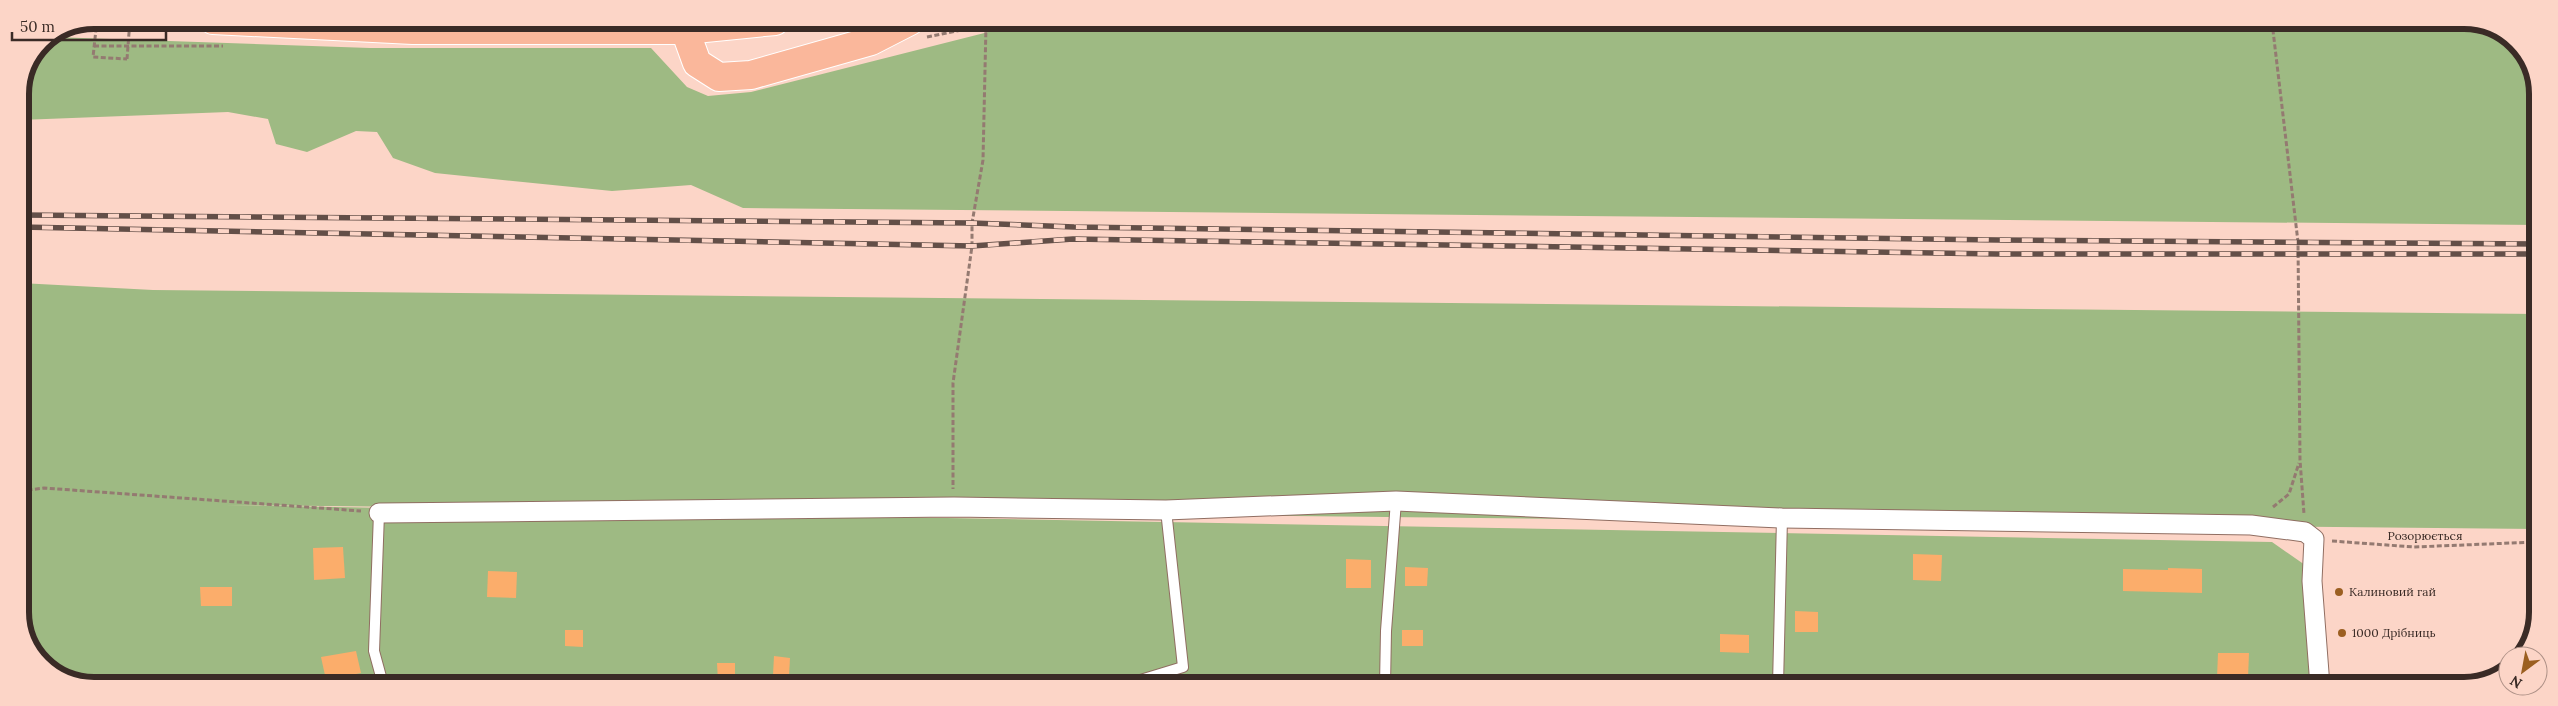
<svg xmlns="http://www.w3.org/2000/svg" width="2558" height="706" viewBox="0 0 2558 706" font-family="Lora,serif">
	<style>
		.green { fill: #9eba83 }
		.building { fill: #fbad6b }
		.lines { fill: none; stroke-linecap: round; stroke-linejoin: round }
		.lane-casing { stroke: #906e62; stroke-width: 12 }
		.street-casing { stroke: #906e62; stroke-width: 21 }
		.highway-casing { stroke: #fff; stroke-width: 30 }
		.path { stroke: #947a71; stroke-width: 3; stroke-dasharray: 5 2.5; stroke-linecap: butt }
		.lane { stroke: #fff; stroke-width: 10 }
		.street { stroke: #fff; stroke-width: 19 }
		.highway { stroke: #fab79b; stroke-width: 28 }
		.rail-casing { stroke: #634f48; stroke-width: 5.5 }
		.rail { stroke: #fcd5c7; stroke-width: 4; stroke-dasharray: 11; stroke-linecap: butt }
		.path-bridge { stroke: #947a71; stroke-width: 3; stroke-dasharray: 5 2.5; stroke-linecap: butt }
		.poi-dot { fill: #9b5f21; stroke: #fcd5c7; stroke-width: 2 }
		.labels { text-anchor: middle; stroke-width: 4; stroke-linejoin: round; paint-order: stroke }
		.street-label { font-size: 12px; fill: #3a2b26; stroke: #fcd5c7 }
		.poi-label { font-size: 12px; fill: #3a2b26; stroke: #fcd5c7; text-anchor: start }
		.rim { fill: none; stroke: #3a2b26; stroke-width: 6 }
	</style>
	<rect width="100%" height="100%" fill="#fcd5c7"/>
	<g class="green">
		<path d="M 1032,21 L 2483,22 L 2520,45 L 2538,89 L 2537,225 L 743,208 L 691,185 L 612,191 L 435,173 L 393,158 L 377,132 L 356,131 L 307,152 L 276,144 L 268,119 L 228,112 L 20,120 L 20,93 L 42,41 L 53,37 L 370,48 L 651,48 L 687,87 L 708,96 L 751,92 Z"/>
		<path d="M 20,283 L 153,290 L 2537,314 L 2536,529 L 223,505 L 2272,542 L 2305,565 L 2314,686 L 75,684 L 38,661 L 20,617 Z"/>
	</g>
	<g class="building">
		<path d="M 343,547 L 345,578 L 314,580 L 313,548 Z"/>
		<path d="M 1913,554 L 1942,555 L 1941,581 L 1913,580 Z"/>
		<path d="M 1346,559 L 1371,560 L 1371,588 L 1346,588 Z"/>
		<path d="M 1405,567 L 1428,568 L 1427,586 L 1405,586 Z"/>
		<path d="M 2168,568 L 2202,569 L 2202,593 L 2123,591 L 2123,569 L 2168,570 Z"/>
		<path d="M 488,571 L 517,572 L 516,598 L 487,597 Z"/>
		<path d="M 200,587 L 232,587 L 232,606 L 201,606 Z"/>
		<path d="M 1795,611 L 1818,612 L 1818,632 L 1795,632 Z"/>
		<path d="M 565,630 L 583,630 L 583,647 L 565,646 Z"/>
		<rect x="1402" y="630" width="21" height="16"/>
		<path d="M 1720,634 L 1749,635 L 1749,653 L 1720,652 Z"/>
		<path d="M 356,651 L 361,673 L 326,680 L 321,657 Z"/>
		<path d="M 2218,653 L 2249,653 L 2248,678 L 2217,678 Z"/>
		<path d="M 774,656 L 790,658 L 789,676 L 773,675 Z"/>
		<path d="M 717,663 L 735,663 L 735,682 L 718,682 Z"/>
	</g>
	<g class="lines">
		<g class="lane-casing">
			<g id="lane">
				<path d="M 379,513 L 374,651 L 383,684"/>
				<path d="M 1124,685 L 1183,667 L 1166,510"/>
				<path d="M 1385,685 L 1386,631 L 1396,501"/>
				<path d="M 1778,685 L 1782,518"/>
			</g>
		</g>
		<g class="street-casing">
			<path id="street" d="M 379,513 L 954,507 L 1166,510 L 1396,501 L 1782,518 L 2251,525 L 2305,532 L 2314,539 L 2312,581 L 2320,686"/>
		</g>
		<g class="highway-casing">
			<g id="highway">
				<path d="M 213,20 L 413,30 L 685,30 L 775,21"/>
				<path d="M 689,21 L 685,30 L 697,63 L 719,77 L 751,75 L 871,41 L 910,21"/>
			</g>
		</g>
		<g class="path">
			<path d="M 97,20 L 93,57 L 127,59"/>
			<path d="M 2272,22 L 2298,242 L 2300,460 L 2304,514"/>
			<path d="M 927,37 L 986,25 L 983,160 L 972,223 L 972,246 L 953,383 L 953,489"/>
			<path d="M 94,46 L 223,46"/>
			<path d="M 20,491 L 44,488 L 361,511"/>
			<path d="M 2273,507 L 2289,494 L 2299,463"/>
			<path d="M 2332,541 L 2414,547 L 2536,542"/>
		</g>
		<use href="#lane" class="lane"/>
		<use href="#street" class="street"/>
		<use href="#highway" class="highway"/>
		<g class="rail-casing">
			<g id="rail">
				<path d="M 20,215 L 972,223 L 1074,227 L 1998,240 L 2537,244"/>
				<path d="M 20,227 L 972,246 L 1073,239 L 1997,254 L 2537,254"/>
			</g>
		</g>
		<use href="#rail" class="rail"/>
		<path class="path-bridge" d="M 127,59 L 130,20"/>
	</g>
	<g class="poi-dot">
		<circle cx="2339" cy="592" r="5"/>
		<circle cx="2342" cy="633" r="5"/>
	</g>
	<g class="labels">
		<g class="street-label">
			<text x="2425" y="540">Розорюється</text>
		</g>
		<g class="poi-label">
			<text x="2349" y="596">Калиновий гай</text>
			<text x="2352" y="637">1000 Дрібниць</text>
		</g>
	</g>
	<path d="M0 0H2558V706H0ZM94 29H2464A65 65 0 0 1 2529 94V612A65 65 0 0 1 2464 677H94A65 65 0 0 1 29 612V94A65 65 0 0 1 94 29Z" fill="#fcd5c7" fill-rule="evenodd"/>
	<path class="rim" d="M94 29H2464A65 65 0 0 1 2529 94V612A65 65 0 0 1 2464 677H94A65 65 0 0 1 29 612V94A65 65 0 0 1 94 29Z"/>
	<g transform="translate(2523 671) rotate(212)"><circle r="24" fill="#fcd5c7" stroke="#ae9187"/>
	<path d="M0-4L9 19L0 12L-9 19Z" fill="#9b5f21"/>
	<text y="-8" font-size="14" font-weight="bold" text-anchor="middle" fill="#3a2b26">N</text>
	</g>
	<path d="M12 32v8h154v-8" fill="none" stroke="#3a2b26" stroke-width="2.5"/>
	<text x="20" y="32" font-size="15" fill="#3a2b26" stroke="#fcd5c7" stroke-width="4" paint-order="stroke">50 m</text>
</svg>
